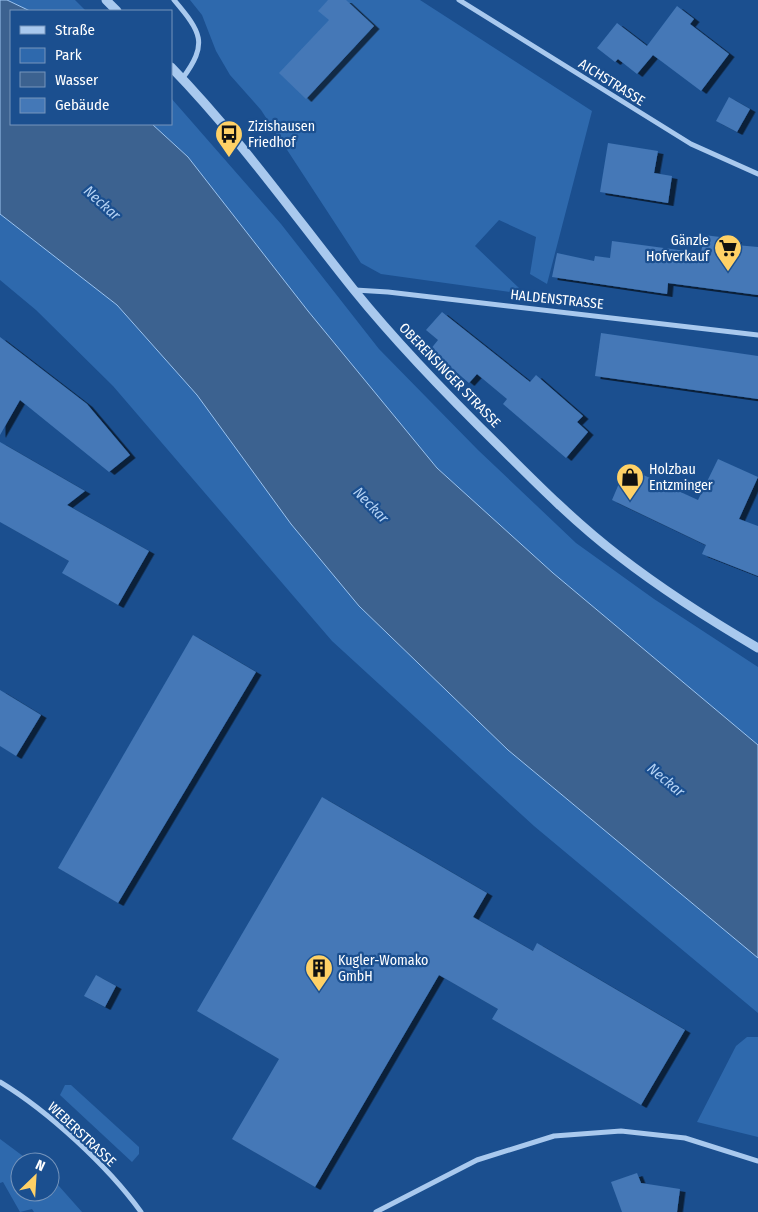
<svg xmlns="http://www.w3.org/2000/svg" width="758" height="1212" viewBox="0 0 758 1212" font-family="'Fira Sans Condensed',sans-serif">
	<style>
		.green { fill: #2e69ad }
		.water { fill: #3c6290; stroke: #9cc4f0 }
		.building { fill: #4478b7; filter: url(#shadow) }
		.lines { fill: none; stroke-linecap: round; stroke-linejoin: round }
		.minor { stroke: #a9c9ee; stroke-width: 5 }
		.tertiary { stroke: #a9c9ee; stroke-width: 9 }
		.labels { text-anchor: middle; stroke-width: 4.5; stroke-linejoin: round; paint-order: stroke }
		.street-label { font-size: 14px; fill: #fff; stroke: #1b4f8f }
		.poi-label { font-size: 14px; fill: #fff; stroke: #1b4f8f; text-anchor: start }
		.water-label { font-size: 15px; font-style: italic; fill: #b5d3f5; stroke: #1b4f8f }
	</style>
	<defs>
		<filter id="shadow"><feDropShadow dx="5.5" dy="3" stdDeviation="0" flood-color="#0009"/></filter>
	</defs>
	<rect width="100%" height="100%" fill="#1b4f8f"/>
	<g class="green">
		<path d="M 7,0 L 75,0 L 86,11 L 30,11 Z"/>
		<path d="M 190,0 L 420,0 L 592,111 L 547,284 L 530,274 L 536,237 L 499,220 L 475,246 L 519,288 L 518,293 L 381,274 L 361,263 L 261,110 L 230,75 L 216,51 L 202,15 Z"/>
		<path d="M 171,98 L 281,224 L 379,349 L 478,450 L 576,543 L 654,599 L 758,667 L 758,745 L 553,573 L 437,468 L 308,311 L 188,157 L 152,124 L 171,124 Z"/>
		<path d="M 0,214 L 117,305 L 197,395 L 291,524 L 359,606 L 508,750 L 758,958 L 758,1013 L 534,826 L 332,641 L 113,386 L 36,310 L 0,280 Z"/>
		<path d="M 747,1037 L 758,1037 L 758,1137 L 697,1122 L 736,1046 Z"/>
		<path d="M 65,1085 L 71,1085 L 139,1147 L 139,1154 L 132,1162 L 60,1095 Z"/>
		<path d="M 0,1139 L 31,1162 L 20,1162 L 20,1192 L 50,1192 L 50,1176 L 82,1212 L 34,1212 L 32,1209 L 20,1212 L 3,1182 L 0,1183 Z"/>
	</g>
	<path class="water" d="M 0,0 L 7,0 L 30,11 L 11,11 L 11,124 L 152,124 L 188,157 L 308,311 L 437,468 L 553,573 L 758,745 L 758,958 L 508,750 L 359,606 L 291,524 L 197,395 L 117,305 L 0,214 Z"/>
	<g class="building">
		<path d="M 328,0 L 346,0 L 374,26 L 306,99 L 279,73 L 329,20 L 318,11 Z"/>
		<path d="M 677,6 L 694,19 L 690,24 L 729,54 L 701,91 L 653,55 L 637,74 L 618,59 L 615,62 L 597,48 L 617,23 L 647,46 Z"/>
		<path d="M 729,97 L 750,109 L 737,132 L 716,121 Z"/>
		<path d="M 608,143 L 658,151 L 654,173 L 672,176 L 668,203 L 600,192 Z"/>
		<path d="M 704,235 L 736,239 L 736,245 L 758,247 L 758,295 L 668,283 L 667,294 L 552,277 L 557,253 L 594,261 L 595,256 L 610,258 L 612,241 L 701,253 Z"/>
		<path d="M 442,312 L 530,382 L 536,375 L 583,416 L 577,422 L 588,432 L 566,458 L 503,404 L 507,399 L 477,374 L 469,383 L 430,350 L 438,340 L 426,330 Z"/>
		<path d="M 601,333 L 758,356 L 758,399 L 595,376 Z"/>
		<path d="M 0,337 L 87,404 L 130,455 L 109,472 L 20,400 L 0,435 Z"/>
		<path d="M 0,442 L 85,491 L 67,505 L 149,551 L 118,605 L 62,573 L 69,561 L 0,522 Z"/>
		<path d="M 718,459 L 758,477 L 739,519 L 758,526 L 758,576 L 702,554 L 706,545 L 612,500 L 626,467 L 698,500 Z"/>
		<path d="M 193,635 L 256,672 L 118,903 L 58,868 Z"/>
		<path d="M 0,690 L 41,715 L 16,756 L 0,746 Z"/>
		<path d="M 322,797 L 487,893 L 473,917 L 533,951 L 537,943 L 685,1030 L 641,1105 L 492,1019 L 498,1009 L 439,975 L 315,1187 L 232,1139 L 279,1059 L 197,1011 Z"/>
		<path d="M 96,975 L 116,986 L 105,1007 L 84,996 Z"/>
		<path d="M 637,1173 L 641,1183 L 680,1189 L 677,1212 L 622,1212 L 611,1182 Z"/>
	</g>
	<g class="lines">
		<g class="minor">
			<path d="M 174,0 C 201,32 209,43 182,79"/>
			<path d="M 459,0 L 691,144 L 758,174"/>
			<path d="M 355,290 L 388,292 L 758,335"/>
			<path d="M 0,1082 C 48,1111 108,1166 141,1212"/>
			<path d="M 376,1212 L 477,1160 L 554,1136 L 621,1131 L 685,1138 L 758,1161"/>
		</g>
		<g class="tertiary">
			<path d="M 106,0 L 117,11"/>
			<path d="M 171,67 C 238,136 294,215 354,290 C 400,347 450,398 502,449 C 539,486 577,524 619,556 C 663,590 710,620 758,648"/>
		</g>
	</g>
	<defs>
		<g id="bus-pin" transform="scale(1.4375)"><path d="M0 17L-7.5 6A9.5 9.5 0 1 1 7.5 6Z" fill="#ffd166" stroke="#1b4f8f"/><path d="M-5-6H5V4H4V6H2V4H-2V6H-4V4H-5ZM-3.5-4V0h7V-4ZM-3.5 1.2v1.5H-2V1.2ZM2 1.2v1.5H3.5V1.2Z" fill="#111"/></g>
		<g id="supermarket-pin" transform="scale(1.4375)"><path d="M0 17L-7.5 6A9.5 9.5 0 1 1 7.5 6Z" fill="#ffd166" stroke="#1b4f8f"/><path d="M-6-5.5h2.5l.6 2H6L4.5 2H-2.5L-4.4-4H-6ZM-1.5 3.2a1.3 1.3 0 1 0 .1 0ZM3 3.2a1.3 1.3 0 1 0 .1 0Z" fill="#111"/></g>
		<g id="shop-pin" transform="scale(1.4375)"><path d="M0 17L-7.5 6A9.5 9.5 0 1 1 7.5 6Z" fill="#ffd166" stroke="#1b4f8f"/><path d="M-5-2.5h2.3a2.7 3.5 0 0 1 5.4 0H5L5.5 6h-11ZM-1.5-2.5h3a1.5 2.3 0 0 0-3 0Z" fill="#111"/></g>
		<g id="building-pin" transform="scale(1.4375)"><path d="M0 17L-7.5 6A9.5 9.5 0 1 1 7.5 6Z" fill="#ffd166" stroke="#1b4f8f"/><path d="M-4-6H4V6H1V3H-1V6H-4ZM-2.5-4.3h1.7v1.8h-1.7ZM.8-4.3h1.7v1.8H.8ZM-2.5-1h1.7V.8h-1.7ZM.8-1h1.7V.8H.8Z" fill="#111"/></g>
	</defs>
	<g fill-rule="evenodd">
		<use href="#bus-pin" x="229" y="134"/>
		<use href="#supermarket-pin" x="728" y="248"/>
		<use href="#shop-pin" x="630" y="477"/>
		<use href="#building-pin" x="319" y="968"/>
	</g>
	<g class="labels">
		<g class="street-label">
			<text transform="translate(612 82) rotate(32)" y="5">AICHSTRASSE</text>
			<text transform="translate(557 299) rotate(6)" y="5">HALDENSTRASSE</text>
			<text transform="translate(450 375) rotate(46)" y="5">OBERENSINGER STRASSE</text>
			<text transform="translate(82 1134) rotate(43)" y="5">WEBERSTRASSE</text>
		</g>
		<g class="poi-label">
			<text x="248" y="131">Zizishausen<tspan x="248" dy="16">Friedhof</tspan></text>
			<text x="709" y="245" text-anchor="end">Gänzle<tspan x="709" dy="16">Hofverkauf</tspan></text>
			<text x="649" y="474">Holzbau<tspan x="649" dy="16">Entzminger</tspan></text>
			<text x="338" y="965">Kugler-Womako<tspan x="338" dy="16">GmbH</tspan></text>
		</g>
		<g class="water-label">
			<text transform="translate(102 203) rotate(42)" y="5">Neckar</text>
			<text transform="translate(371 505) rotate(46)" y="5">Neckar</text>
			<text transform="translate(666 780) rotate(40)" y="5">Neckar</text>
		</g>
	</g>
	<rect x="10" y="10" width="162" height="115" fill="#1b4f8f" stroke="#7695bc"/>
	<rect x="20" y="26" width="25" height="8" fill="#a9c9ee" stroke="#7695bc"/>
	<text x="55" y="35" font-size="15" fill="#ffffff">Straße</text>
	<rect x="20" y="48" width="25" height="15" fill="#2e69ad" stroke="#7695bc"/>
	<text x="55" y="60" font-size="15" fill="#ffffff">Park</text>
	<rect x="20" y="72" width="25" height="15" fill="#3c6290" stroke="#7695bc"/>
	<text x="55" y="85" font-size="15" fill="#ffffff">Wasser</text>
	<rect x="20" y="98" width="25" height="15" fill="#4478b7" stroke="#7695bc"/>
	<text x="55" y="110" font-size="15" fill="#ffffff">Gebäude</text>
	<g transform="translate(35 1177) rotate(25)"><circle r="24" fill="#1b4f8f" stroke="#7695bc"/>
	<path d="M0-4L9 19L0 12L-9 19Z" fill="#ffd166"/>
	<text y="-8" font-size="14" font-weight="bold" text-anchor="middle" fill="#ffffff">N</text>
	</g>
</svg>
